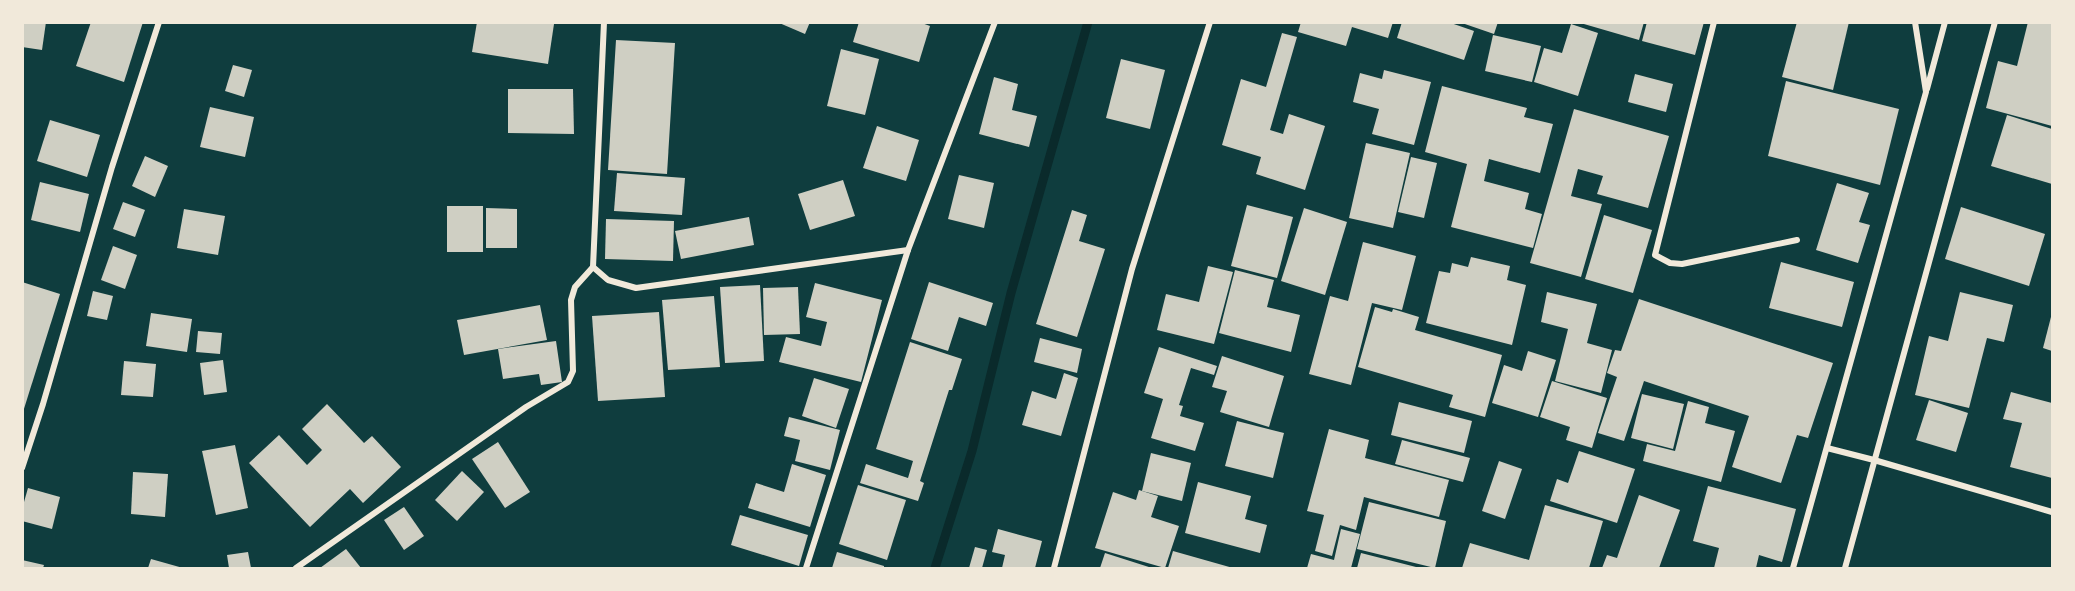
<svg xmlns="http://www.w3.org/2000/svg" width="2075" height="591" viewBox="0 0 2075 591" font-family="Ubuntu,sans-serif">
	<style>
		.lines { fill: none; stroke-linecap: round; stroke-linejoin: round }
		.stream { stroke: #0a2a2b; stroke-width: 9 }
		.building { fill: #cfcfc3 }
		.minor { stroke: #f1e9da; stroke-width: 6 }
	</style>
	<rect width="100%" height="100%" fill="#0f3d3e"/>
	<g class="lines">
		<path class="stream" d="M 935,568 L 972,451 L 1011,293 L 1088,22"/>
	</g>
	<g class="building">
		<path d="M 22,22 L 46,22 L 42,50 L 22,47 Z"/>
		<path d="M 91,22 L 143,22 L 124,82 L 76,66 Z"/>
		<path d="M 477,22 L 554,24 L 548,64 L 472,52 Z"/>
		<path d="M 777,22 L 810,22 L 805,34 Z"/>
		<path d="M 859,22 L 919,22 L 930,26 L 919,62 L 853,42 Z"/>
		<path d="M 1301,22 L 1393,22 L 1388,38 L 1352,27 L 1346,46 L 1298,32 Z"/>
		<path d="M 1402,22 L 1448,22 L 1474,31 L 1464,60 L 1397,38 Z"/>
		<path d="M 1459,22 L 1498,22 L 1494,34 Z"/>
		<path d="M 1577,22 L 1644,22 L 1639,40 Z"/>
		<path d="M 1647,22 L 1704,22 L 1695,55 L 1642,41 Z"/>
		<path d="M 1797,22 L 1849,22 L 1833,90 L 1782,77 Z"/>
		<path d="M 2028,22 L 2052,22 L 2052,126 L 1986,108 L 1998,61 L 2017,66 Z"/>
		<path d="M 1571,24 L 1598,33 L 1578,96 L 1534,82 L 1544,48 L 1562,53 Z"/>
		<path d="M 1282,33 L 1297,37 L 1270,130 L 1283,134 L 1289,114 L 1325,126 L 1305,190 L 1256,174 L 1261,157 L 1222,145 L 1241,79 L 1266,87 Z"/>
		<path d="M 1493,35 L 1541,46 L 1532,82 L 1485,71 Z"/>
		<path d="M 616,40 L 675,43 L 667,174 L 608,170 Z"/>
		<path d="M 841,49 L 879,59 L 865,115 L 827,106 Z"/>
		<path d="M 1121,59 L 1165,70 L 1150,129 L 1106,118 Z"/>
		<path d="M 233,65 L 252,70 L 244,97 L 225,91 Z"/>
		<path d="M 1384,70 L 1431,82 L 1414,145 L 1372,134 L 1379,109 L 1353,102 L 1360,73 L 1382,79 Z"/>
		<path d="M 1635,74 L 1673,84 L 1666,112 L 1628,102 Z"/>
		<path d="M 994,77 L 1018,84 L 1012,110 L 1037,116 L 1029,147 L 979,134 Z"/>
		<path d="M 1786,81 L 1899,109 L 1880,185 L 1768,156 Z"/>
		<path d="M 1442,86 L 1527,108 L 1524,117 L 1553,124 L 1540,173 L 1489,159 L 1484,181 L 1529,193 L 1525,209 L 1542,214 L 1533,248 L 1451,227 L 1467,164 L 1425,152 Z"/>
		<path d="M 508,89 L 573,89 L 574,134 L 508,133 Z"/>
		<path d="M 210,107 L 254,117 L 245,157 L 200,147 Z"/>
		<path d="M 1574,109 L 1669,136 L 1648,208 L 1597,194 L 1603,176 L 1578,169 L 1571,196 L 1602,204 L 1581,277 L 1530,263 Z"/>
		<path d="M 2007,115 L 2052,129 L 2052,184 L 1991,166 Z"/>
		<path d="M 50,120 L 100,135 L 87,177 L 37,161 Z"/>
		<path d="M 877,126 L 919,140 L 906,181 L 863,168 Z"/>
		<path d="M 1366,143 L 1410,153 L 1393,228 L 1349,218 Z"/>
		<path d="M 145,156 L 168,166 L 155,197 L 132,186 Z"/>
		<path d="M 1411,157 L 1437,163 L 1424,218 L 1398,212 Z"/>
		<path d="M 617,173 L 685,178 L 682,215 L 614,211 Z"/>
		<path d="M 959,175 L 994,183 L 984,228 L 948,219 Z"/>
		<path d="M 843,180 L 855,216 L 810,230 L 798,194 Z"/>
		<path d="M 40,182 L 89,194 L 80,232 L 31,220 Z"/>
		<path d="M 1837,183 L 1869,193 L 1859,222 L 1870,225 L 1858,263 L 1816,250 Z"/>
		<path d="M 123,202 L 145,210 L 135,237 L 113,229 Z"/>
		<path d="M 1247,205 L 1293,217 L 1277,278 L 1231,266 Z"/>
		<rect x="447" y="206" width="36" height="46"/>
		<path d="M 1961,207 L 2045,234 L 2029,286 L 1945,259 Z"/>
		<path d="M 486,208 L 517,209 L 517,248 L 486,248 Z"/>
		<path d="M 1304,208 L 1347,222 L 1325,295 L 1281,281 Z"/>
		<path d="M 184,209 L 225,216 L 218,255 L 177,248 Z"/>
		<path d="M 1072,210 L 1087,215 L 1079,241 L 1105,249 L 1077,337 L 1036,324 Z"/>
		<path d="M 1604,215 L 1652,230 L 1633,293 L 1585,279 Z"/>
		<path d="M 749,217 L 754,245 L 681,259 L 675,231 Z"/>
		<path d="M 606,219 L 674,221 L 673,261 L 605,259 Z"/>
		<path d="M 1363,242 L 1416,256 L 1402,310 L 1372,303 L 1351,385 L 1309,374 L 1330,296 L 1348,301 Z"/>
		<path d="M 113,246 L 137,255 L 125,289 L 101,280 Z"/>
		<path d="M 1471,257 L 1510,266 L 1507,280 L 1526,285 L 1512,345 L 1426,323 L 1439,271 L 1450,273 L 1452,263 L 1468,267 Z"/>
		<path d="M 1781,262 L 1854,282 L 1842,327 L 1769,308 Z"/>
		<path d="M 1208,266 L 1233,272 L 1214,344 L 1157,330 L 1166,294 L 1199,302 Z"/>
		<path d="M 1235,270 L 1274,280 L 1267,307 L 1300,315 L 1291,352 L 1219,333 Z"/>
		<path d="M 22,282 L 60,294 L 23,412 L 22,412 Z"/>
		<path d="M 929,282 L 993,303 L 986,326 L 959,317 L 948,351 L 911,339 Z"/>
		<path d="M 815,283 L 882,300 L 861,382 L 779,362 L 786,337 L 821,346 L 827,322 L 806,317 Z"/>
		<path d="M 760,285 L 764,361 L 725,363 L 720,287 Z"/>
		<path d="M 798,287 L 800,334 L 764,335 L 763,288 Z"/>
		<path d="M 93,291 L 113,296 L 107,320 L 87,316 Z"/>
		<path d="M 1547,292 L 1597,304 L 1587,343 L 1612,350 L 1601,393 L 1555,381 L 1568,329 L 1541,322 Z"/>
		<path d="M 1960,292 L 2013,305 L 2004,342 L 1987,338 L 1969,408 L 1915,395 L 1929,336 L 1948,341 Z"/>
		<path d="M 714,296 L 720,367 L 668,370 L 662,300 Z"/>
		<path d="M 1639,299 L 1833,363 L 1808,438 L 1797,435 L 1781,483 L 1732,467 L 1749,416 L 1644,381 L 1624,441 L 1598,433 L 1617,377 L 1607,373 L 1615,350 L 1621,351 Z"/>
		<path d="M 540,305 L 547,340 L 464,355 L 457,320 Z"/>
		<path d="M 1375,307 L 1392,312 L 1393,309 L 1419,317 L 1415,330 L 1502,355 L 1485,417 L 1449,407 L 1453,395 L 1358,367 Z"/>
		<path d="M 659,312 L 665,397 L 598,401 L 592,316 Z"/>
		<path d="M 151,313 L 192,319 L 187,352 L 146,346 Z"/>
		<path d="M 2052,313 L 2052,351 L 2043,348 Z"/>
		<path d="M 198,331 L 222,333 L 220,354 L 196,352 Z"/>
		<path d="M 1040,338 L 1082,349 L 1077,373 L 1034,362 Z"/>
		<path d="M 556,341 L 562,382 L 541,385 L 539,374 L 503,379 L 498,349 Z"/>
		<path d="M 910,342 L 962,359 L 952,390 L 949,390 L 920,481 L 924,483 L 918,501 L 860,483 L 866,464 L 908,478 L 913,461 L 876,449 Z"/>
		<path d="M 1159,347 L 1217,366 L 1214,375 L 1191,368 L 1179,405 L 1183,406 L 1180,416 L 1204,423 L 1195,451 L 1151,438 L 1163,399 L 1144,393 Z"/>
		<path d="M 1528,351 L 1556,360 L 1538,417 L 1492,403 L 1504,365 L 1522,371 Z"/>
		<path d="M 1222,356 L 1284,376 L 1269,427 L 1220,412 L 1227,391 L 1212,387 Z"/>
		<path d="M 223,360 L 227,392 L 204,395 L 200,363 Z"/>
		<path d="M 124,361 L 156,364 L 153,397 L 121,395 Z"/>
		<path d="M 1064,373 L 1078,378 L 1061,436 L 1022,425 L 1032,391 L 1056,399 Z"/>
		<path d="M 814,378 L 849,389 L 836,428 L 802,416 Z"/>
		<path d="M 1552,381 L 1607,398 L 1592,448 L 1566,440 L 1570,427 L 1540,417 Z"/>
		<path d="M 2011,392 L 2052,403 L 2052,478 L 2010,467 L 2022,423 L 2003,419 Z"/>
		<path d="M 1642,394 L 1684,404 L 1673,449 L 1631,438 Z"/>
		<path d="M 1929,400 L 1968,413 L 1956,452 L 1916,440 Z"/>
		<path d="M 1688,401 L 1709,407 L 1705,423 L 1735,431 L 1721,482 L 1643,461 L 1647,444 L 1675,451 Z"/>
		<path d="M 1399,402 L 1472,421 L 1464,453 L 1391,435 Z"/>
		<path d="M 327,404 L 364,443 L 372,436 L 401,467 L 363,503 L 350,489 L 310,527 L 249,463 L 279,435 L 307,465 L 322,450 L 302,429 Z"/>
		<path d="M 789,417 L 840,430 L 830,470 L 795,461 L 800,440 L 784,436 Z"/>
		<path d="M 1237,421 L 1284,433 L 1273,478 L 1225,466 Z"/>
		<path d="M 1329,429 L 1369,440 L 1365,458 L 1449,480 L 1439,517 L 1364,497 L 1356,530 L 1340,525 L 1332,556 L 1315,551 L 1324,515 L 1307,511 Z"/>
		<path d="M 1402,440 L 1470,458 L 1463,482 L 1395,464 Z"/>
		<path d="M 498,442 L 530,492 L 505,508 L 472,459 Z"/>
		<path d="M 235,445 L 248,508 L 216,515 L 202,451 Z"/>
		<path d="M 1579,451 L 1635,469 L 1617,523 L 1550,501 L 1557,479 L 1568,483 Z"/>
		<path d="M 1151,453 L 1191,463 L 1182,501 L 1142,491 Z"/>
		<path d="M 1499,461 L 1522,469 L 1505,519 L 1482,511 Z"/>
		<path d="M 792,464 L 826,475 L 810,527 L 748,508 L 756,483 L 784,492 Z"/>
		<path d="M 462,471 L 484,492 L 457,521 L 435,500 Z"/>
		<path d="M 133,472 L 168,474 L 165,517 L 131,514 Z"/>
		<path d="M 1198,482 L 1251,496 L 1245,519 L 1267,525 L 1260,553 L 1185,533 Z"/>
		<path d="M 858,485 L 906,500 L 887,560 L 839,544 Z"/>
		<path d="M 1708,486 L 1796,509 L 1782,562 L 1759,555 L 1756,568 L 1714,568 L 1719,548 L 1693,541 Z"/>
		<path d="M 28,488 L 60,497 L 52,529 L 22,521 L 22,509 Z"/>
		<path d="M 1139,490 L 1158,496 L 1151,517 L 1179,526 L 1165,568 L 1095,548 L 1113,492 L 1136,500 Z"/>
		<path d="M 1639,495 L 1680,510 L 1659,568 L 1602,568 L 1607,555 L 1617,558 Z"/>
		<path d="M 1369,502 L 1446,521 L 1435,568 L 1357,549 Z"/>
		<path d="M 1545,505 L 1603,521 L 1589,568 L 1462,568 L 1470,543 L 1529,560 Z"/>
		<path d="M 404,507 L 424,536 L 404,550 L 384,520 Z"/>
		<path d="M 740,515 L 808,535 L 799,566 L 731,545 Z"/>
		<path d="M 998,529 L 1042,541 L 1035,568 L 1002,568 L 1005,555 L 992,552 Z"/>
		<path d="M 1341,529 L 1360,534 L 1351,568 L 1307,568 L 1311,554 L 1334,560 Z"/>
		<path d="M 975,547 L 987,550 L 982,568 L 969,568 Z"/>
		<path d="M 346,549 L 361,568 L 320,568 Z"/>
		<path d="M 1173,551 L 1233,568 L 1168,568 Z"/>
		<path d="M 248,552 L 251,568 L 229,568 L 227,555 Z"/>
		<path d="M 837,552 L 884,566 L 884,568 L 832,568 Z"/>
		<path d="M 1105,553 L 1152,568 L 1100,568 Z"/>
		<path d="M 1361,553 L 1420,568 L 1357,568 Z"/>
		<path d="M 151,559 L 183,568 L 148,568 Z"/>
		<path d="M 22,560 L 44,565 L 43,568 L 22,568 Z"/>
	</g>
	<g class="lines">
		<g class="minor">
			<path d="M 604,22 L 593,267 L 608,280 L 636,288 L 908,250"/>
			<path d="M 1714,22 L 1655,255 L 1670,263 L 1682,264 L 1797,240"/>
			<path d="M 1927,89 L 1945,22"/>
			<path d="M 1827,448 L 1874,460 L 2052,512"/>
			<path d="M 22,468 L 43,404 L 112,167 L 159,22"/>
			<path d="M 296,568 L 526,407 L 568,382 L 573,371 L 571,300 L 575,287 L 593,267"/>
			<path d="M 806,568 L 908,250 L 995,22"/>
			<path d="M 1054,568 L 1132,269 L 1210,22"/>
			<path d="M 1793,568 L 1926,92 L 1915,22"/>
			<path d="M 1845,568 L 1995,22"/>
		</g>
	</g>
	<rect width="2075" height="591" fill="none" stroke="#f1e9da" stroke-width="48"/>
</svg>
